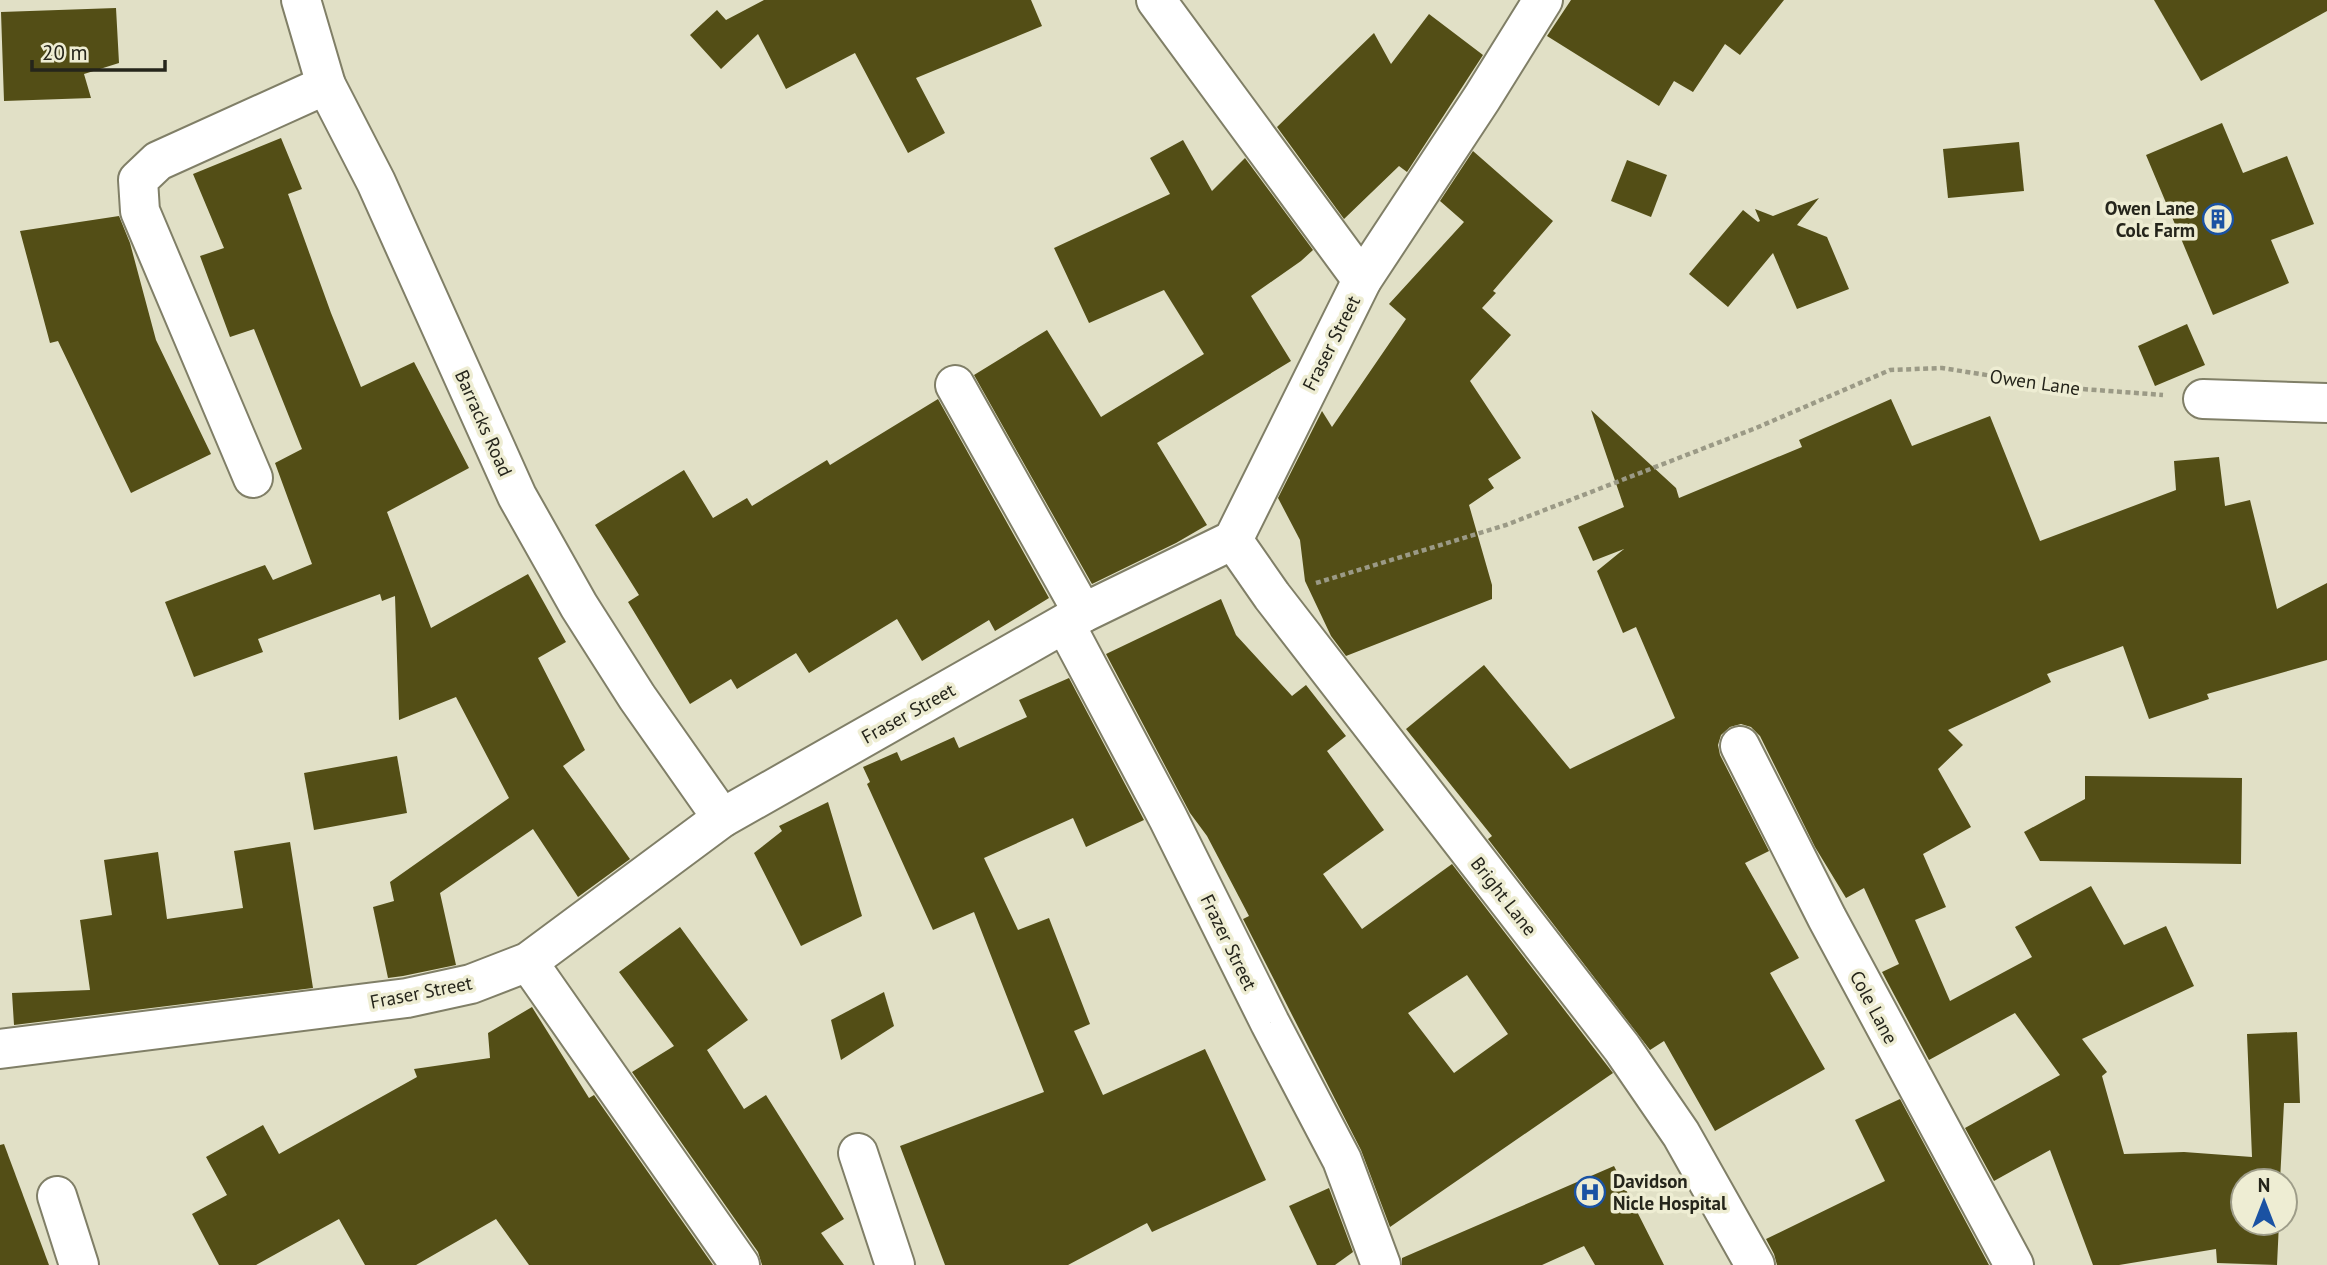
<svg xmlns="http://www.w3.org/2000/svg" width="2327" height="1265" viewBox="0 0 2327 1265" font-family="'PT Sans',sans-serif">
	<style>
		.building { fill: #534e16; fill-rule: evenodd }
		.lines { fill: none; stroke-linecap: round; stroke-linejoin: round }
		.minor-casing { stroke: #807f67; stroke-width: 42 }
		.path { stroke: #9b9a86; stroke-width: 4.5; stroke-dasharray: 5 3.5; stroke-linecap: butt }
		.minor { stroke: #fff; stroke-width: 38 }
		.labels { text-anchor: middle; stroke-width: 7; stroke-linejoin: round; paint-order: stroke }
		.poi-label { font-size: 19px; font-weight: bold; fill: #25251b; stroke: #eeedd3; text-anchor: end }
		.street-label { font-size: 19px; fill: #25251b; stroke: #eeedd3 }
	</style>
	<rect width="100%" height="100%" fill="#e1e0c6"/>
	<g class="building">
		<path d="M 764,0 L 1031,0 L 1042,26 L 916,78 L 945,133 L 908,153 L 855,53 L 786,89 L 758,34 L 721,69 L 690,35 L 717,10 L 726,20 Z"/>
		<path d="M 1571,0 L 1784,0 L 1740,55 L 1725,44 L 1693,92 L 1674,81 L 1659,106 L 1547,36 Z"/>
		<path d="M 2154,0 L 2327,0 L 2327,11 L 2201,81 Z"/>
		<path d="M 116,8 L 119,63 L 84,74 L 91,98 L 4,101 L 1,12 Z"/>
		<path d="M 1429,14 L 1483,55 L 1407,172 L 1399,166 L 1344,219 L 1277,127 L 1374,33 L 1391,64 Z"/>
		<path d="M 2222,123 L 2243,173 L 2287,156 L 2314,224 L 2271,240 L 2289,283 L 2213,315 L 2146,155 Z"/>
		<path d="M 281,138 L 302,189 L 288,194 L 331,313 L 361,387 L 414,362 L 469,468 L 387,512 L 431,628 L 528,574 L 566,642 L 538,658 L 585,750 L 563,766 L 630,859 L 578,897 L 533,829 L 440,893 L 456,965 L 403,976 L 388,978 L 373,907 L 394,901 L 390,882 L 509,798 L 456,697 L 399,720 L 395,596 L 382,601 L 380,594 L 258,639 L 263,652 L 194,677 L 165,602 L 265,565 L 273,580 L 312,564 L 275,463 L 302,449 L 254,329 L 230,337 L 200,256 L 224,248 L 193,174 Z"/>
		<path d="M 1183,140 L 1212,191 L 1245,158 L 1313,250 L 1301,261 L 1251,296 L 1291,361 L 1157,443 L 1207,525 L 1176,543 L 1092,584 L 974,375 L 1047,330 L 1101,417 L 1204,354 L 1164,290 L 1089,323 L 1054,248 L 1170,194 L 1150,158 Z"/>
		<path d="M 2019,142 L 2024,191 L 1948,198 L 1943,149 Z"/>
		<path d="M 1473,151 L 1553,221 L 1493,291 L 1496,293 L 1482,308 L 1511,335 L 1470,381 L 1521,458 L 1488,479 L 1494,488 L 1469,505 L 1492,585 L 1492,599 L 1346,656 L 1331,636 L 1305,581 L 1300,540 L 1278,498 L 1322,411 L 1332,427 L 1406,319 L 1389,304 L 1464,222 L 1440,201 Z"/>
		<path d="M 1627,160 L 1667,175 L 1651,217 L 1611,201 Z"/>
		<path d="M 1819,198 L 1797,225 L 1827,237 L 1849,289 L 1797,309 L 1773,253 L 1728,307 L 1689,274 L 1743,210 L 1758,222 L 1760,221 L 1755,209 L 1773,216 Z"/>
		<path d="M 119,216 L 130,243 L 156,340 L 211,454 L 131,493 L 58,341 L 50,343 L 20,231 Z"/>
		<path d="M 2187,324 L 2205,365 L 2155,386 L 2138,346 Z"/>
		<path d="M 938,399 L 1049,598 L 995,631 L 989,620 L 922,661 L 897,619 L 809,673 L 796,653 L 737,689 L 731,679 L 690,704 L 628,602 L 639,595 L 595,525 L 684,470 L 713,518 L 747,498 L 752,506 L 827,460 L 830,465 Z"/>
		<path d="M 1891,399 L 1912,446 L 1990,416 L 2040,541 L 2176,490 L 2174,461 L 2219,457 L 2225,506 L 2250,500 L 2277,609 L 2327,583 L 2327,660 L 2207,694 L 2209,699 L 2149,719 L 2123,646 L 2047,674 L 2051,682 L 1948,730 L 1963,745 L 1938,769 L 1971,827 L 1923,854 L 1946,907 L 1915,920 L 1950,1001 L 2032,957 L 2015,927 L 2091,886 L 2124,945 L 2166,926 L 2194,986 L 2082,1039 L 2107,1072 L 2102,1076 L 2124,1154 L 2184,1152 L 2252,1157 L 2247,1034 L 2297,1032 L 2300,1103 L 2284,1103 L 2280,1181 L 2243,1181 L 2243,1223 L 2279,1223 L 2277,1265 L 2217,1263 L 2216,1249 L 2119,1265 L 2093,1265 L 2050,1150 L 1994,1181 L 1965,1128 L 2060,1075 L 2015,1013 L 1929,1060 L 1882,972 L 1899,964 L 1864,888 L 1846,898 L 1815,847 L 1760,736 L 1751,727 L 1741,724 L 1730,727 L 1721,735 L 1718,745 L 1720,755 L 1769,851 L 1745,863 L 1799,958 L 1770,973 L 1825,1069 L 1715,1131 L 1664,1041 L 1650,1050 L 1488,839 L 1492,836 L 1406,729 L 1484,665 L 1570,769 L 1675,718 L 1636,627 L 1623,633 L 1597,571 L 1624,549 L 1593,561 L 1578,527 L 1624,507 L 1591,410 L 1676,488 L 1679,498 L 1802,447 L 1799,440 Z"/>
		<path d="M 1221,599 L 1236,635 L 1292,696 L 1306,685 L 1346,736 L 1327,751 L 1384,830 L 1323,874 L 1362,929 L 1452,864 L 1613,1073 L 1390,1227 L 1361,1150 L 1243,919 L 1249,916 L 1207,836 L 1190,813 L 1106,654 ZM 1467,975 L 1508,1034 L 1454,1073 L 1408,1013 Z"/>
		<path d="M 1069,678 L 1144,820 L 1086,847 L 1073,818 L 984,858 L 1018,930 L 1049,918 L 1090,1024 L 1074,1031 L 1103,1095 L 1205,1049 L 1266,1180 L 1152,1232 L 1147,1223 L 1068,1265 L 945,1265 L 900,1146 L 1044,1092 L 974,912 L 933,930 L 867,784 L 870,782 L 863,767 L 897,752 L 901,761 L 954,737 L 959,748 L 1027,717 L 1019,700 Z"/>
		<path d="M 397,756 L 407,813 L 314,830 L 304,773 Z"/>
		<path d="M 2085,776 L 2242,778 L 2241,864 L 2040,861 L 2024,832 L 2085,799 Z"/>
		<path d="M 828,802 L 862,916 L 801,946 L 754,853 L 782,831 L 779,826 Z"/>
		<path d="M 290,842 L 313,988 L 14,1025 L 12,993 L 90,990 L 80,920 L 112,915 L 104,860 L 158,852 L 167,919 L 243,908 L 234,851 Z"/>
		<path d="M 680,927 L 748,1020 L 707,1050 L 744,1109 L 766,1095 L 844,1219 L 821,1233 L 844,1265 L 762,1265 L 758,1252 L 632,1072 L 674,1046 L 619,972 Z"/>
		<path d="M 884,992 L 894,1026 L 841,1060 L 831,1020 Z"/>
		<path d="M 532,1007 L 589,1098 L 594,1095 L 713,1265 L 529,1265 L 496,1219 L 416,1265 L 365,1265 L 339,1219 L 256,1265 L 219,1265 L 192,1214 L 227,1195 L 206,1157 L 263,1125 L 279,1154 L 417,1077 L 414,1069 L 490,1058 L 488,1033 Z"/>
		<path d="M 1900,1099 L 1989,1265 L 1777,1265 L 1774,1254 L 1766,1239 L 1885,1181 L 1855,1120 Z"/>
		<path d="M 4,1144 L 49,1265 L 0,1265 L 0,1145 Z"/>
		<path d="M 1614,1166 L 1664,1265 L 1595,1265 L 1584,1246 L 1542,1265 L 1402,1265 L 1402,1258 Z"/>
		<path d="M 1329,1188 L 1353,1252 L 1335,1265 L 1317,1265 L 1289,1206 Z"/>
	</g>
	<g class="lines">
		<g class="minor-casing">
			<g id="minor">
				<path d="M 301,0 L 326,85 L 376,182 L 517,496 L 579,606 L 637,697 L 722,818"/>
				<path d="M 1156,0 L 1362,280"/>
				<path d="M 955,385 L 1083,613"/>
				<path d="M 2203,399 L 2327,403"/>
				<path d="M 253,478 L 140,211 L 138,180 L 158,161 L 326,85"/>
				<path d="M 1233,540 L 1272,596 L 1622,1048 L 1681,1134 L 1755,1265"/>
				<path d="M 1065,624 L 1168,818 L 1270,1023 L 1342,1160 L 1381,1265"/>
				<path d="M 1740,746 L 1827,918 L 2014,1265"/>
				<path d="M 528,962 L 740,1265"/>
				<path d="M 0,1049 L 407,998 L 471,984 L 528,962 L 722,818 L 1083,613 L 1233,540 L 1362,280 L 1482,98 L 1543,0"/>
				<path d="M 858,1153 L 895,1265"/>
				<path d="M 57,1196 L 79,1265"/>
			</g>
		</g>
		<path class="path" d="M 1316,583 L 1506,525 L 1756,428 L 1890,370 L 1942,368 L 2069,388 L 2163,395"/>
		<use href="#minor" class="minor"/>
	</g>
	<defs>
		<g id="building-ring" transform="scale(1.575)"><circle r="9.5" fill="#eeedd3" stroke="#1a52a3" stroke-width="1.5"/><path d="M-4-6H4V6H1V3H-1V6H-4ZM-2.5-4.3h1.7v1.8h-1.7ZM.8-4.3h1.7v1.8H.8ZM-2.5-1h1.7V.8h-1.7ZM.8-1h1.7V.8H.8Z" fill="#1a52a3"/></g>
		<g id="hospital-ring" transform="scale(1.575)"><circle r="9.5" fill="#eeedd3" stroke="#1a52a3" stroke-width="1.5"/><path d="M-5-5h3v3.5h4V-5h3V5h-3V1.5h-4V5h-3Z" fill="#1a52a3"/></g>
	</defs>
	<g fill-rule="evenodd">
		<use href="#building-ring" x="2218" y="219"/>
		<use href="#hospital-ring" x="1590" y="1192"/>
	</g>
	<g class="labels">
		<g class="poi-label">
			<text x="2195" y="215">Owen Lane<tspan x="2195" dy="22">Colc Farm</tspan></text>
			<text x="1613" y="1188" text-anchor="start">Davidson<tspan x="1613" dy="22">Nicle Hospital</tspan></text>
		</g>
		<g class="street-label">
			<text transform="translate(1331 343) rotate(-63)" y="7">Fraser Street</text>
			<text transform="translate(2035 382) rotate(8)" y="7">Owen Lane</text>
			<text transform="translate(484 423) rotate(66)" y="7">Barracks Road</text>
			<text transform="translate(908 713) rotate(-29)" y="7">Fraser Street</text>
			<text transform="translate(1504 896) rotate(52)" y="7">Bright Lane</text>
			<text transform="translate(1229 942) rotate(64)" y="7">Frazer Street</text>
			<text transform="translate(421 992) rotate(-11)" y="7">Fraser Street</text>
			<text transform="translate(1874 1007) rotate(62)" y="7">Cole Lane</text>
		</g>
	</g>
	<g transform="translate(2264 1202)"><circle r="33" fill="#eeedd3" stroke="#9e9d89" stroke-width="2"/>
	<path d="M0-5L12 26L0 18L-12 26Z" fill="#1a52a3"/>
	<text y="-10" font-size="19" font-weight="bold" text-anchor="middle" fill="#25251b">N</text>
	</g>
	<path d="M32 60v10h133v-10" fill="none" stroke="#25251b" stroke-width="3.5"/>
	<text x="42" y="60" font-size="21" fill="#25251b" stroke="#eeedd3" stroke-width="5" paint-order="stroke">20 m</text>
</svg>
